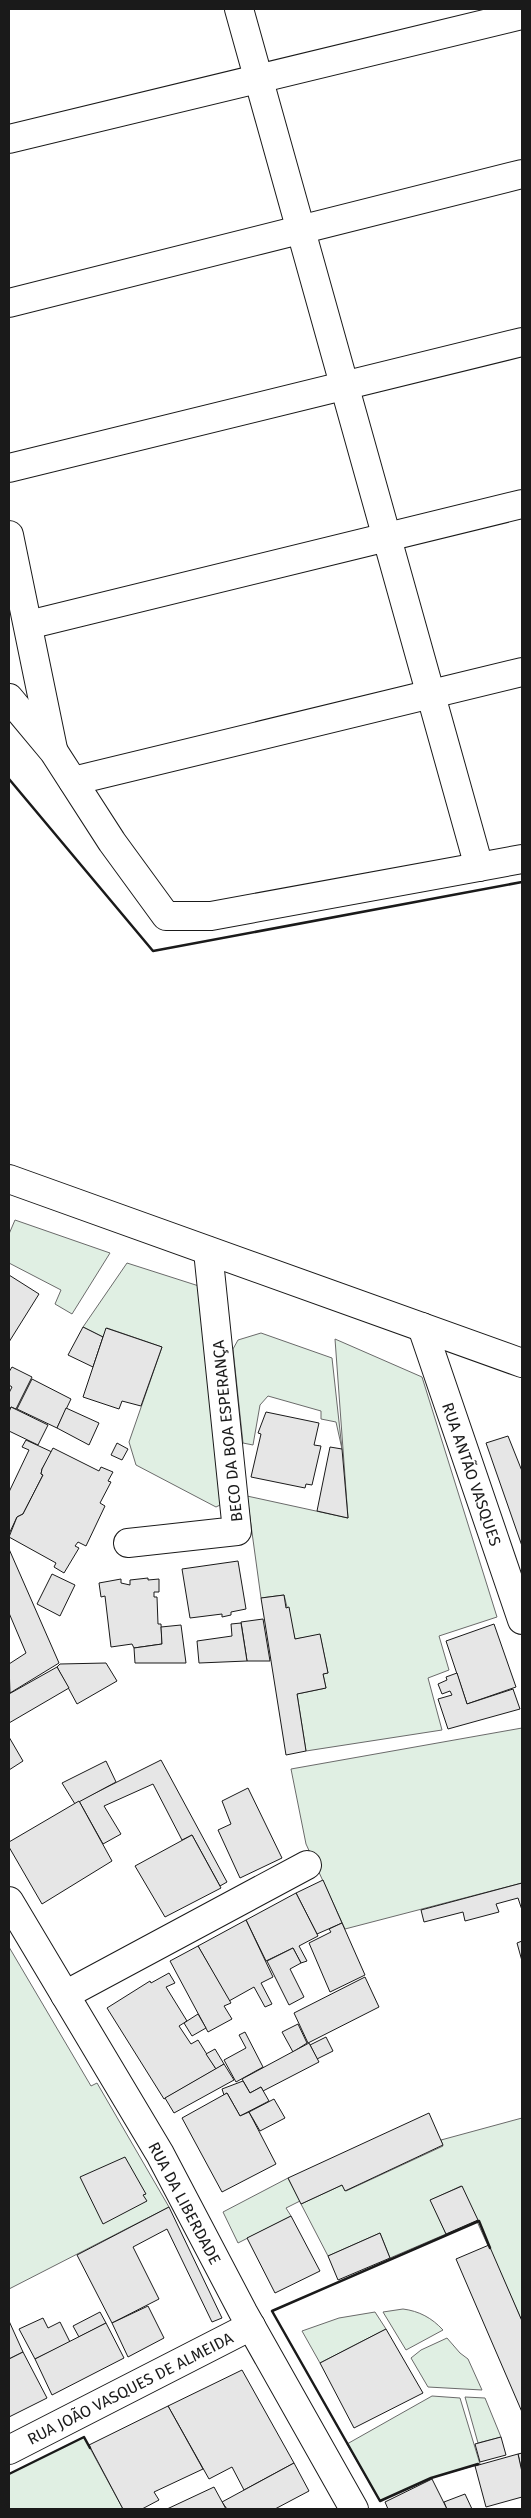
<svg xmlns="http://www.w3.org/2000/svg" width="531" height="2518" viewBox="0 0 531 2518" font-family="'Fira Sans',sans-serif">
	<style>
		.green { fill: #e0efe3; stroke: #6a6a6a }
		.building { fill: #e6e6e6; stroke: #1a1a1a }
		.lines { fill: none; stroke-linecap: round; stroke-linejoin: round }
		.minor-casing { stroke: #1a1a1a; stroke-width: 30 }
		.major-casing { stroke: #1a1a1a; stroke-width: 30 }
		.minor { stroke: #fff; stroke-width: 28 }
		.major { stroke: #fff; stroke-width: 28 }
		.wall { stroke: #1a1a1a; stroke-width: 2.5 }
		.labels { text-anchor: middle; stroke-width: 4; stroke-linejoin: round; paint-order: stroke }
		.street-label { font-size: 16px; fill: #1a1a1a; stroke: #fff }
	</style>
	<rect width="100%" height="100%" fill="#fff"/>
	<g class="green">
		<path d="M 15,1220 L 110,1253 L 72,1314 L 55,1304 L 61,1290 L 9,1263 L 9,1234 Z"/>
		<path d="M 127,1263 L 202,1287 L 224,1503 L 216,1507 L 136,1465 L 129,1442 L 162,1347 L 107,1328 L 103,1337 L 83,1327 Z"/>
		<path d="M 261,1333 L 332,1358 L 342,1449 L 336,1422 L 321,1419 L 321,1411 L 268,1396 L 260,1405 L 253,1445 L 243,1443 L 233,1349 L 238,1340 Z"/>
		<path d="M 335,1339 L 422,1377 L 497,1617 L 439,1636 L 449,1670 L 428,1678 L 442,1730 L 306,1751 L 297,1694 L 326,1688 L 323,1674 L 328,1673 L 320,1635 L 295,1639 L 284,1595 L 261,1598 L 247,1496 L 348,1518 Z"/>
		<path d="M 522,1728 L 522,1883 L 345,1929 L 306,1844 L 291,1769 Z"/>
		<path d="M 9,1947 L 91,2086 L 97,2083 L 169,2207 L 9,2289 Z"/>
		<path d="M 522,2118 L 522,2321 L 461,2186 L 431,2200 L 446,2234 L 390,2258 L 380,2233 L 328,2256 L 301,2204 L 342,2185 L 346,2191 L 443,2146 L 441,2140 Z"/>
		<path d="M 288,2178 L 300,2201 L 286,2208 L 291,2216 L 238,2243 L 223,2212 Z"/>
		<path d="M 403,2309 C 419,2311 432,2318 443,2330 L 406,2350 L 383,2312 Z"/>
		<path d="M 375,2312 L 386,2329 L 320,2363 L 302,2331 L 339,2318 Z"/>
		<path d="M 447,2338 L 460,2353 L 468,2359 L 482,2390 L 428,2387 L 411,2358 L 421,2350 Z"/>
		<path d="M 432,2396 L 460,2398 L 480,2464 L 431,2478 L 380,2501 L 347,2444 Z"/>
		<path d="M 465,2397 L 485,2398 L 501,2437 L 478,2443 Z"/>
		<path d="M 84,2437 L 123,2509 L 9,2509 L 9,2474 Z"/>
	</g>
	<g class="building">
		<path d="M 9,1275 L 39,1294 L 9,1342 Z"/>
		<path d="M 83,1327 L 103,1337 L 93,1367 L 68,1355 Z"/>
		<path d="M 106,1328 L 162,1347 L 141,1406 L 122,1401 L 119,1409 L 83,1397 Z"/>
		<path d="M 12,1367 L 32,1377 L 16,1409 L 11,1407 L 9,1412 L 9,1393 L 12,1387 L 9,1385 L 9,1372 Z"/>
		<path d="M 32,1379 L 71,1399 L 57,1428 L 17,1409 Z"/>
		<path d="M 11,1407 L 48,1425 L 38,1445 L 9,1431 L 9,1412 Z"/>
		<path d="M 66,1408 L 99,1423 L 89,1445 L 57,1428 Z"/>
		<path d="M 266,1412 L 319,1423 L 314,1445 L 321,1446 L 312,1485 L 306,1484 L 305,1488 L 251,1477 L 261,1434 L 258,1433 Z"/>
		<path d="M 508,1436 L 522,1471 L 522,1546 L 486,1443 Z"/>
		<path d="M 26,1440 L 52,1452 L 42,1469 L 41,1474 L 43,1475 L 23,1514 L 17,1517 L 9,1534 L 9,1492 L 29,1450 L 22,1447 Z"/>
		<path d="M 117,1443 L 128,1449 L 122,1460 L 111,1455 Z"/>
		<path d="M 330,1447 L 342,1449 L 348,1518 L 317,1511 Z"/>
		<path d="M 53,1448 L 99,1471 L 101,1467 L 113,1472 L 108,1481 L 111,1482 L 100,1503 L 105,1506 L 86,1546 L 78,1542 L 75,1546 L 79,1548 L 64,1573 L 54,1567 L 56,1563 L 9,1537 L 17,1517 L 23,1514 L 43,1475 L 41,1474 L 42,1469 Z"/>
		<path d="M 9,1549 L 59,1663 L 10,1693 L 9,1664 L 26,1653 L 9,1613 Z"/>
		<path d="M 238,1561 L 246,1609 L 231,1612 L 231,1615 L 222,1617 L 222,1614 L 190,1618 L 182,1569 Z"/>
		<path d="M 52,1574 L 75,1585 L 60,1616 L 37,1604 Z"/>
		<path d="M 148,1578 L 148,1580 L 159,1579 L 159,1592 L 154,1592 L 154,1597 L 157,1597 L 158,1624 L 161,1624 L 162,1644 L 134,1648 L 132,1644 L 111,1647 L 105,1596 L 101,1597 L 99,1583 L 121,1579 L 121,1583 L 130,1585 L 130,1580 Z"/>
		<path d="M 284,1595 L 286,1608 L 289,1607 L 295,1639 L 320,1634 L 328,1673 L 323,1674 L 326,1688 L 297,1694 L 306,1751 L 286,1755 L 261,1598 Z"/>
		<path d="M 263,1619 L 270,1661 L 247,1661 L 241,1622 Z"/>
		<path d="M 241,1623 L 247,1661 L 199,1663 L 197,1641 L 232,1636 L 231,1624 Z"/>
		<path d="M 494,1624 L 516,1687 L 467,1704 L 446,1641 Z"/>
		<path d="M 181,1625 L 186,1663 L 135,1663 L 134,1648 L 162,1644 L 161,1627 Z"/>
		<path d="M 106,1663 L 117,1681 L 77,1704 L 57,1667 L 60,1664 Z"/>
		<path d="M 57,1667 L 69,1688 L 9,1723 L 9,1694 Z"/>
		<path d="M 457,1673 L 467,1704 L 513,1689 L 520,1709 L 448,1729 L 438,1699 L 452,1695 L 450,1691 L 442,1694 L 438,1684 L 447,1680 L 446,1677 Z"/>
		<path d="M 9,1737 L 23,1761 L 9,1770 Z"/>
		<path d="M 161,1760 L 227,1882 L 220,1886 L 192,1835 L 182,1840 L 153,1784 L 104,1806 L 121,1834 L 103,1844 L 79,1801 Z"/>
		<path d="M 106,1761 L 116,1782 L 75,1804 L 62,1783 Z"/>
		<path d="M 248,1788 L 282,1858 L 240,1878 L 218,1830 L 231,1824 L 222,1801 Z"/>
		<path d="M 79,1801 L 112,1861 L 42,1904 L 9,1847 L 9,1842 Z"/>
		<path d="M 192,1835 L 221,1888 L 165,1917 L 135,1866 Z"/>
		<path d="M 323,1880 L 342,1923 L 317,1934 L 296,1893 Z"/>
		<path d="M 522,1883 L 522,1910 L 518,1898 L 496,1904 L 499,1912 L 465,1921 L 463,1912 L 424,1922 L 421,1910 Z"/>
		<path d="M 296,1893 L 318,1936 L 299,1946 L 307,1961 L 301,1963 L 293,1948 L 266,1961 L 246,1920 Z"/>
		<path d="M 246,1920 L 273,1977 L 261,1983 L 272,2004 L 265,2007 L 254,1987 L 229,2001 L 198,1946 Z"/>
		<path d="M 342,1923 L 365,1975 L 330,1992 L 309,1943 L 331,1932 L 329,1929 Z"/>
		<path d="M 522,1941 L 522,1961 L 517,1943 Z"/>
		<path d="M 198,1946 L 231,2003 L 224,2006 L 232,2019 L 208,2032 L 170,1961 Z"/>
		<path d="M 293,1948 L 301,1963 L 290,1969 L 304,1997 L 289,2005 L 267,1961 Z"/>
		<path d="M 169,1973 L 175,1983 L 166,1987 L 187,2021 L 179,2026 L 191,2044 L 198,2040 L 216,2069 L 164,2099 L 107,2008 L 150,1981 L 151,1983 Z"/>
		<path d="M 365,1977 L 379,2007 L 308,2043 L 294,2013 Z"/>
		<path d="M 198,2014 L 206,2028 L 192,2036 L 184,2023 Z"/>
		<path d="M 298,2024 L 307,2043 L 293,2052 L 282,2032 Z"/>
		<path d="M 245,2032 L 263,2067 L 236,2082 L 224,2060 L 246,2048 L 239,2035 Z"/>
		<path d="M 326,2037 L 333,2051 L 317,2059 L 310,2045 Z"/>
		<path d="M 309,2043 L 319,2062 L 263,2091 L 261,2087 L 250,2093 L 242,2079 Z"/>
		<path d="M 215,2049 L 224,2064 L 216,2069 L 206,2054 Z"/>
		<path d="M 224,2064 L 234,2080 L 174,2113 L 165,2098 Z"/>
		<path d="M 243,2081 L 250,2093 L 261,2087 L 269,2101 L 240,2116 L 227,2093 L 224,2095 L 222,2089 Z"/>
		<path d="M 227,2093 L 240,2116 L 249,2112 L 276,2164 L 222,2192 L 182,2118 Z"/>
		<path d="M 274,2099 L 285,2118 L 260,2131 L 249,2112 Z"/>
		<path d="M 429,2113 L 443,2145 L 345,2191 L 342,2185 L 301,2204 L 288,2178 Z"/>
		<path d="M 125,2157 L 146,2194 L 143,2195 L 147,2201 L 103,2224 L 80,2177 Z"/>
		<path d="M 462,2186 L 478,2220 L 446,2234 L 430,2200 Z"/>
		<path d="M 169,2207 L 222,2318 L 212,2322 L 167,2229 L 133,2247 L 159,2299 L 112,2323 L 77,2255 Z"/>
		<path d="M 291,2216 L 320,2271 L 275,2293 L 247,2238 Z"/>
		<path d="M 380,2233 L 390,2258 L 338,2280 L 328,2256 Z"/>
		<path d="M 489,2245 L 522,2321 L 522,2412 L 456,2259 Z"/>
		<path d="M 148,2306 L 164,2338 L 128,2357 L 112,2323 Z"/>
		<path d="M 100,2312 L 106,2323 L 79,2337 L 73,2326 Z"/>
		<path d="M 43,2318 L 48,2328 L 60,2322 L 70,2342 L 35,2359 L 19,2329 Z"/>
		<path d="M 9,2321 L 23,2352 L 9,2359 Z"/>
		<path d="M 106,2323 L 124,2358 L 52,2395 L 35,2359 Z"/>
		<path d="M 386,2329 L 423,2393 L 354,2428 L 320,2363 Z"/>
		<path d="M 23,2352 L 47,2398 L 9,2417 L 9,2359 Z"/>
		<path d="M 242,2370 L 294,2463 L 244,2490 L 232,2467 L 209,2479 L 168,2406 Z"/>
		<path d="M 168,2406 L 203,2469 L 154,2492 L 159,2500 L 142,2509 L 123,2509 L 89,2445 Z"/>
		<path d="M 501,2437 L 506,2455 L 480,2462 L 475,2444 Z"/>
		<path d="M 522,2453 L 522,2472 L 518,2454 Z"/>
		<path d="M 518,2454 L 522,2472 L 522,2497 L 486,2507 L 475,2466 Z"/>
		<path d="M 294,2463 L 309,2491 L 275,2509 L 227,2509 L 222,2502 Z"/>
		<path d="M 432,2479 L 447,2509 L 388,2509 L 385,2502 Z"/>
		<path d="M 214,2487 L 226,2509 L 167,2509 Z"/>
		<path d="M 465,2494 L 472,2509 L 447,2509 L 444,2502 Z"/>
	</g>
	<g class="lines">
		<g class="minor-casing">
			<g id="minor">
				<path d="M 239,9 L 479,867"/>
				<path d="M 9,139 L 522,15"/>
				<path d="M 9,303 L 522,174"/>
				<path d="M 9,468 L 522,342"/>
				<path d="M 9,535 L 53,749"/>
				<path d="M 28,625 L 522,504"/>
				<path d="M 9,698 L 54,752 L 112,842 L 166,916 L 211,916 L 522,859"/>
				<path d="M 73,781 L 522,672"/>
				<path d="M 422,1327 L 522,1620"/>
				<path d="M 128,1543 L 237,1531 L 208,1251"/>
				<path d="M 9,1901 L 160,2154 L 243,2312 L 354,2509"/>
				<path d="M 65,1995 L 307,1865"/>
				<path d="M 9,2450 L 251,2326"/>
			</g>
		</g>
		<g class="major-casing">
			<path id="major" d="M 9,1179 L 522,1363"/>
		</g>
		<use href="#minor" class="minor"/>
		<use href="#major" class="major"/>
		<g class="wall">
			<path d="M 9,779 L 153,951 L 522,882"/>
			<path d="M 478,2464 L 431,2478 L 380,2501 L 272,2311 L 479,2221 L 490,2248"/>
			<path d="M 9,2474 L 84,2437 L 90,2448"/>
		</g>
	</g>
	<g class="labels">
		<g class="street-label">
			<text transform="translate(227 1431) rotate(-96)" y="6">BECO DA BOA ESPERANÇA</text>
			<text transform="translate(472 1474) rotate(71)" y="6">RUA ANTÃO VASQUES</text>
			<text transform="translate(185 2203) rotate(62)" y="6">RUA DA LIBERDADE</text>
			<text transform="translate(130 2388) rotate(-27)" y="6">RUA JOÃO VASQUES DE ALMEIDA</text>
		</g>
	</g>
	<rect width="531" height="2518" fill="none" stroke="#1a1a1a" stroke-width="20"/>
</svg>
